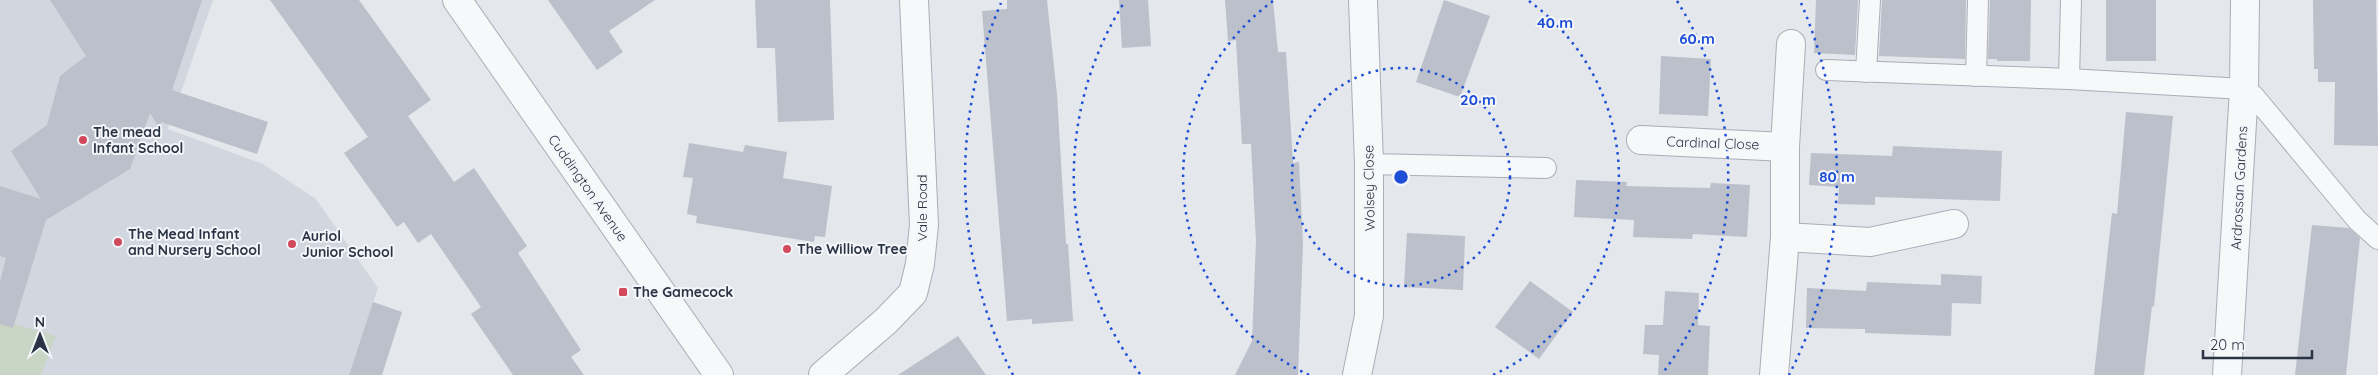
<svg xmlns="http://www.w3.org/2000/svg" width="2378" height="375" viewBox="0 0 2378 375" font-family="Quicksand,sans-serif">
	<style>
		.built { fill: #d2d6de }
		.green { fill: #c9d6c5 }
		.building { fill: #bbc0ca }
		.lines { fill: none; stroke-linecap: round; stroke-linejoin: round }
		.service-casing { stroke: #a9aeb7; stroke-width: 22 }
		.minor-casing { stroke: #a9aeb7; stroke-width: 30 }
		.service { stroke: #f7f8fa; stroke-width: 20 }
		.minor { stroke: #f7f8fa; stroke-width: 28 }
		.ring { fill: none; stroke: #1d4ed8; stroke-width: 2.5; stroke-dasharray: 2.5 5 }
		.poi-dot { fill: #d1495b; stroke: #f4f6f9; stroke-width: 2 }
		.labels { text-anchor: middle; stroke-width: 4; stroke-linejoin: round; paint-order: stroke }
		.poi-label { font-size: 14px; font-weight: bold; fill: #2b3445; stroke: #f4f6f9; text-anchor: start }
		.street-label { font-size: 14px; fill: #2b3445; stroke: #f4f6f9 }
		.centre { fill: #1d4ed8; stroke: #f4f6f9; stroke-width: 2.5 }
		.ring-label { font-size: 15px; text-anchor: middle; font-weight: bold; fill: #1d4ed8; stroke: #f4f6f9; stroke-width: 4; stroke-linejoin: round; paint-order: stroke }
	</style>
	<rect width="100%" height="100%" fill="#e4e7ec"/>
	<path class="built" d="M 0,0 L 213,0 L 168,129 L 263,164 L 316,199 L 378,288 L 349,375 L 0,375 Z"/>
	<path class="green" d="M 0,320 L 56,336 L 41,375 L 0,375 Z"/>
	<g class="building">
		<path d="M 50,0 L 202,0 L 172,90 L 268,122 L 257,154 L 161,122 L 159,128 L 150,113 L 130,169 L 46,220 L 13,328 L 0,324 L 0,282 L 6,258 L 0,256 L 0,186 L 41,199 L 11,151 L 47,125 L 60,76 L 86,56 Z"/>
		<path d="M 270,0 L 359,0 L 431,100 L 408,116 L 454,182 L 474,168 L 527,246 L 518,253 L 581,350 L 571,357 L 584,375 L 513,375 L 471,314 L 481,307 L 431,234 L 418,243 L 404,222 L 397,227 L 344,153 L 368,137 Z"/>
		<path d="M 548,0 L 655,0 L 609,31 L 623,52 L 597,70 Z"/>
		<path d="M 755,0 L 830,0 L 834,120 L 778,122 L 775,48 L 757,48 Z"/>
		<path d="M 1007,0 L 1047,0 L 1057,95 L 1066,244 L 1068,244 L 1073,321 L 1032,324 L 1032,319 L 1007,321 L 982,11 L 1007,9 Z"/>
		<path d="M 1119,0 L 1148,0 L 1151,46 L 1122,48 Z"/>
		<path d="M 1225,0 L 1273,0 L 1278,52 L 1286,52 L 1293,163 L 1299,162 L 1303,244 L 1298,375 L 1235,375 L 1252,341 L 1256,241 L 1251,144 L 1242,144 L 1236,40 L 1228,41 Z"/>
		<path d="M 1444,0 L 1490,16 L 1460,97 L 1416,82 Z"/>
		<path d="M 1816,0 L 1858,0 L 1855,55 L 1814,53 Z"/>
		<path d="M 1882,0 L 1966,0 L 1965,59 L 1879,56 Z"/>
		<path d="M 1990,0 L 2031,0 L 2030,61 L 1997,61 L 1997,59 L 1988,59 Z"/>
		<rect x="2106" y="0" width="50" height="61"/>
		<path d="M 2313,0 L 2376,0 L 2378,146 L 2334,145 L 2335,82 L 2318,82 L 2318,69 L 2314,69 Z"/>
		<path d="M 1661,56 L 1711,59 L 1708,116 L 1659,114 Z"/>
		<path d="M 2126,112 L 2173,116 L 2154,307 L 2152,306 L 2144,375 L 2094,375 L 2112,213 L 2117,214 Z"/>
		<path d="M 689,143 L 743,152 L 745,145 L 787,152 L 783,178 L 832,186 L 825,237 L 815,236 L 814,242 L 696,223 L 697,216 L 687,214 L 693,178 L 683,177 Z"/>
		<path d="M 1893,146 L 2002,151 L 2000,201 L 1875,197 L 1875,205 L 1838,204 L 1839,187 L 1809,185 L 1811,153 L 1892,156 Z"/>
		<path d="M 1576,180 L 1627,182 L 1626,186 L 1664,187 L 1710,188 L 1711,183 L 1750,185 L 1747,237 L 1693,234 L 1692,239 L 1633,237 L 1634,220 L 1574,217 Z"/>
		<path d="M 2312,225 L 2349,228 L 2360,238 L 2346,375 L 2295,375 Z"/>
		<path d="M 1407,233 L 1465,236 L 1463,290 L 1404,287 Z"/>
		<path d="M 1941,274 L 1982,276 L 1981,304 L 1952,303 L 1951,336 L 1865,333 L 1865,329 L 1806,328 L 1807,288 L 1866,291 L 1867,282 L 1941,285 Z"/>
		<path d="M 1530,281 L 1573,312 L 1539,359 L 1495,327 Z"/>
		<path d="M 1665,291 L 1699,293 L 1698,325 L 1710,326 L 1708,375 L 1658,375 L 1659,355 L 1643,354 L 1645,325 L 1663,325 Z"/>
		<path d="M 373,302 L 402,312 L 382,375 L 349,375 Z"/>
		<path d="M 958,336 L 986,375 L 898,375 Z"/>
	</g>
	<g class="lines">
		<g class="service-casing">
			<g id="service">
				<path d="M 1826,70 L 2069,79 L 2244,89 L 2254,96 L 2357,220 L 2378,239"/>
				<path d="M 1866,72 L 1870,0"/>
				<path d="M 1976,76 L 1978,0"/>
				<path d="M 2069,79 L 2071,0"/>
				<path d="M 1369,164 L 1546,168"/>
			</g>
		</g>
		<g class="minor-casing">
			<g id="minor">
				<path d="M 457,0 L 719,375"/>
				<path d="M 1641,140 L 1785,147"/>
				<path d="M 1785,237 L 1870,242 L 1954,224"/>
				<path d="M 823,375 L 886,321 L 913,293 L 920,264 L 924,225 L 914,0"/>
				<path d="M 1357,375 L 1369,316 L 1369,164 L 1363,0"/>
				<path d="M 1774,375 L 1785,237 L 1785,147 L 1791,44"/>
				<path d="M 2227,375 L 2244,89 L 2245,0"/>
			</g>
		</g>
		<use href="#service" class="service"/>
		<use href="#minor" class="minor"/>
	</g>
	<g class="ring">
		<circle cx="1401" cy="177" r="109"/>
		<path d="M1309 375A218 218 0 0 1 1273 1M1529 1A218 218 0 0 1 1493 375"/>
		<path d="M1140 374A327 327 0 0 1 1125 1M1677 1A327 327 0 0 1 1662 374"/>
		<path d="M1013 375A436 436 0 0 1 1001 3M1801 3A436 436 0 0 1 1789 375"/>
	</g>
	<g class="poi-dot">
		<circle cx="83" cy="140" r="5"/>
		<circle cx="118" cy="242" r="5"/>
		<circle cx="292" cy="244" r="5"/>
		<circle cx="787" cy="249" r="5"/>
		<rect x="618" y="287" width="10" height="10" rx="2.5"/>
	</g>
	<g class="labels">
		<g class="poi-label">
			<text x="93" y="137">The mead<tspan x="93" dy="16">Infant School</tspan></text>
			<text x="128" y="239">The Mead Infant<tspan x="128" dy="16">and Nursery School</tspan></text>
			<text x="302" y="241">Auriol<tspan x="302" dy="16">Junior School</tspan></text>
			<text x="797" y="254">The Williow Tree</text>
			<text x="633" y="297">The Gamecock</text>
		</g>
		<g class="street-label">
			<text transform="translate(1713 143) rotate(2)" y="5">Cardinal Close</text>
			<text transform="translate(588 188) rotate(55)" y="5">Cuddington Avenue</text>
			<text transform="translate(1369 188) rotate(-91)" y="5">Wolsey Close</text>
			<text transform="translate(2239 188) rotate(-87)" y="5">Ardrossan Gardens</text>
			<text transform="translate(922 208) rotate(-90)" y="5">Vale Road</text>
		</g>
	</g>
	<circle cx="1401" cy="177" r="8" class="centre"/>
	<g class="ring-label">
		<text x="1555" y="28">40 m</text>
		<text x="1697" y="44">60 m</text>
		<text x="1478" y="105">20 m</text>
		<text x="1837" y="182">80 m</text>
	</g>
	<g transform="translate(40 335)" stroke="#f4f6f9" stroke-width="4" paint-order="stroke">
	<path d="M0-4L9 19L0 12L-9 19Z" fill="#2b3445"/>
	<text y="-8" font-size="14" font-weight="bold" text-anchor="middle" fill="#2b3445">N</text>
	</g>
	<path d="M2203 350v8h109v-8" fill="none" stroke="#2b3445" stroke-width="2.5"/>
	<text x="2210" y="350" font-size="15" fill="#2b3445" stroke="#f4f6f9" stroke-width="4" paint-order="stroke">20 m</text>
</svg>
